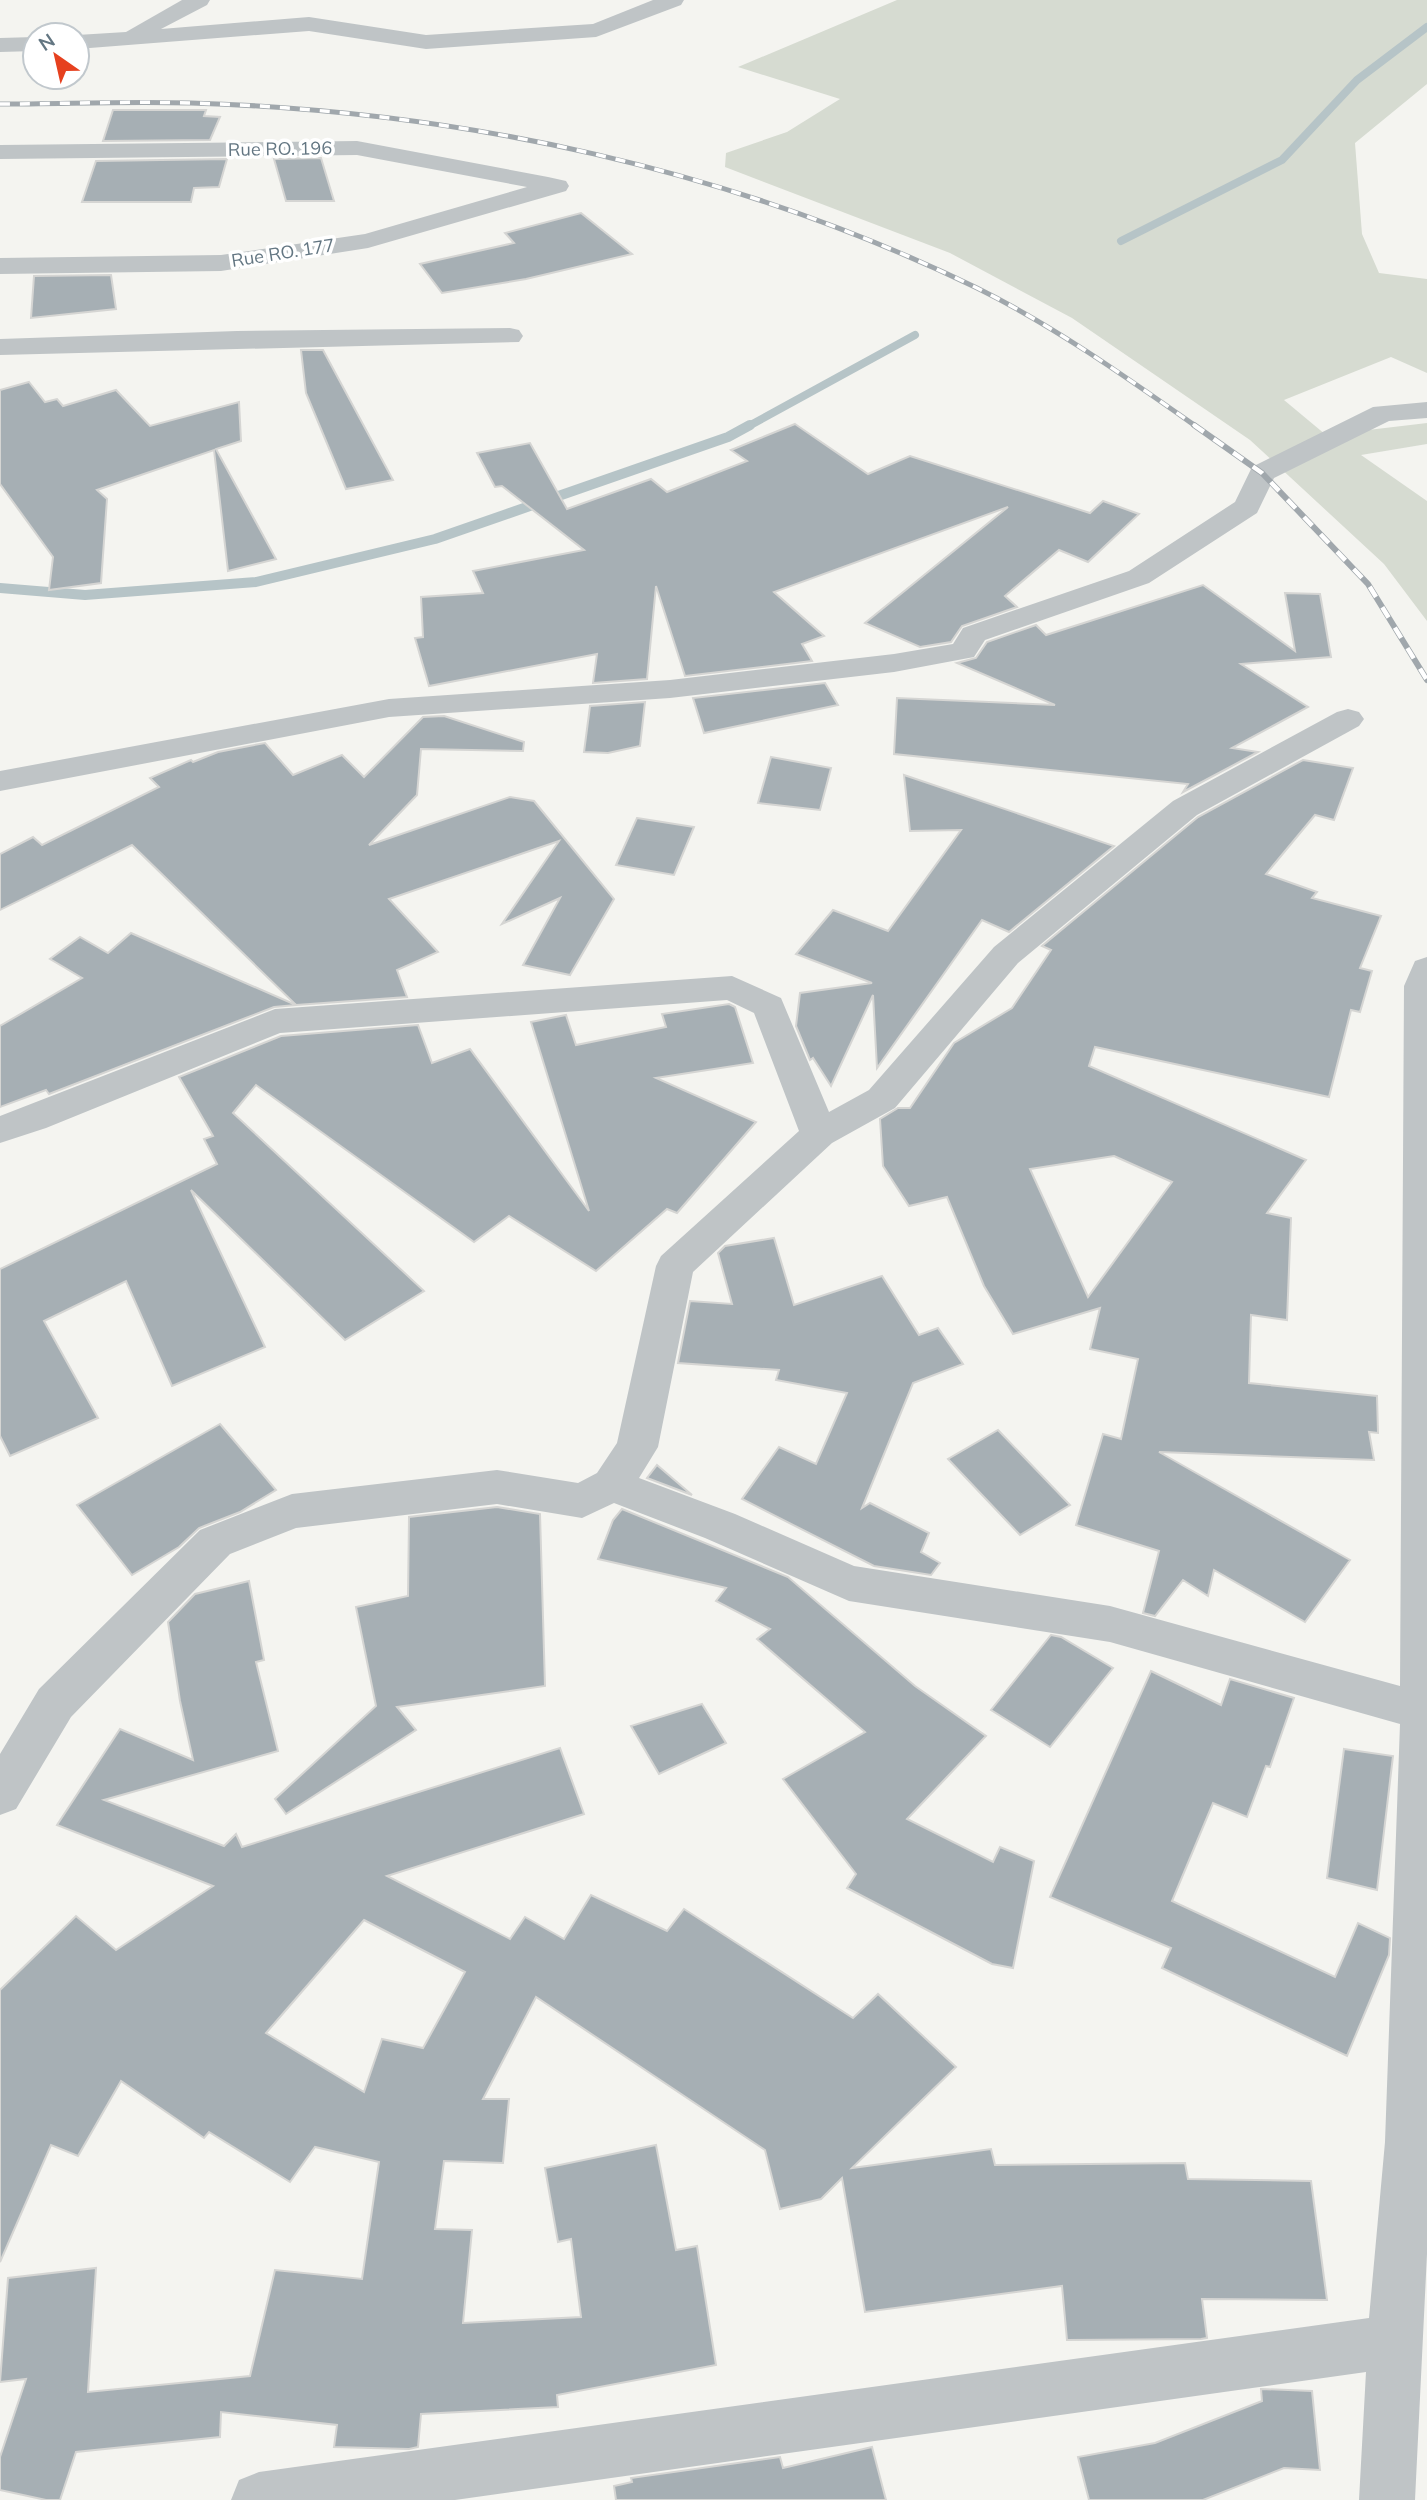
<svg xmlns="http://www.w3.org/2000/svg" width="1427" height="2500" viewBox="0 0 1427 2500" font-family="Mulish,sans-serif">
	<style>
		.green { fill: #d6dbd1 }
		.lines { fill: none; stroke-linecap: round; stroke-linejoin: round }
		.stream-far1 { stroke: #b6c4c7; stroke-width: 8 }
		.stream { stroke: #b6c4c7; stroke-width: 10 }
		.building { fill: #a6afb4; stroke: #d5d5d3; stroke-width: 2; fill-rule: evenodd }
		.minor { fill: #bfc4c6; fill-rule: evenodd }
		.rail-far1-casing { stroke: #a0a7ac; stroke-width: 5 }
		.rail-casing { stroke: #a0a7ac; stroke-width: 6 }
		.rail-far1 { stroke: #fff; stroke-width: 3.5; stroke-dasharray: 10; stroke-linecap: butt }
		.rail { stroke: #fff; stroke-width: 4.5; stroke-dasharray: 12; stroke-linecap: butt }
		.labels { text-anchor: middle; stroke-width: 7; stroke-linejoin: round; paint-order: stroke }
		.far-street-label { font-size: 18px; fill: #637682; stroke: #fff }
	</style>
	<rect width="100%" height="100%" fill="#f4f4f0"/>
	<path class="green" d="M 897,0 L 1427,0 L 1427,84 L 1355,143 L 1362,234 L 1379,273 L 1427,279 L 1427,373 L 1391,357 L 1284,400 L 1326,435 L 1427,423 L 1427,444 L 1361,455 L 1427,501 L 1427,621 L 1384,564 L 1250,440 L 1072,318 L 950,253 L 725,167 L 726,153 L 787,132 L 840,99 L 738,67 Z"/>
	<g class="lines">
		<g class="stream-far1">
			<path d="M 1121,241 L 1282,160 L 1357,80 L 1427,27"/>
			<path d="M 747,427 L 915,335"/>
		</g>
		<path class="stream" d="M 0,588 L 85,595 L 256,582 L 435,539 L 728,437 L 750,425"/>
	</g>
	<g class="building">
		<path d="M 113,110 L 206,110 L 204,116 L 220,117 L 210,140 L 103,141 Z"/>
		<path d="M 321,158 L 334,201 L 286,201 L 274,159 Z"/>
		<path d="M 227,159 L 219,187 L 194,188 L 191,202 L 82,202 L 96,161 Z"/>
		<path d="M 581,213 L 632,254 L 526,279 L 442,293 L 420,264 L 514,243 L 505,233 Z"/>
		<path d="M 111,275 L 116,309 L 31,318 L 34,276 Z"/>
		<path d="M 301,350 L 323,350 L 393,480 L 346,489 L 306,393 Z"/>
		<path d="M 29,382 L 45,402 L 57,399 L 63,406 L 116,390 L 150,426 L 239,402 L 241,441 L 216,449 L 276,559 L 228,571 L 214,450 L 97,490 L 107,499 L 101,583 L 49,590 L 53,557 L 0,484 L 0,390 Z"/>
		<path d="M 795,424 L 868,474 L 910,456 L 1090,513 L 1103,501 L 1139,514 L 1088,562 L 1059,550 L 1005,596 L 1017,607 L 962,626 L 951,642 L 920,647 L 865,623 L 1008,507 L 774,592 L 824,636 L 802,644 L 812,661 L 685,676 L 656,586 L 647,679 L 593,683 L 597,654 L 429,686 L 415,638 L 423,637 L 421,597 L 483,593 L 473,571 L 584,550 L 502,486 L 495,487 L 477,453 L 530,443 L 567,509 L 651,479 L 667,492 L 747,461 L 731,450 Z"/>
		<path d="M 1203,585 L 1295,651 L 1285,593 L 1320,594 L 1331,657 L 1241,664 L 1308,707 L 1232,748 L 1258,752 L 1183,792 L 1188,784 L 894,754 L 897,698 L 1055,705 L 957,663 L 976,658 L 987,642 L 1036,625 L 1046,635 Z"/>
		<path d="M 825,683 L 838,705 L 704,733 L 693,698 Z"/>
		<path d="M 645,702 L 640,746 L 608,753 L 584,752 L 590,706 Z"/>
		<path d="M 444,716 L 524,742 L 523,751 L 421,749 L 417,795 L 369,845 L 510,797 L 534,801 L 614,899 L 570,975 L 523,965 L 560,898 L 502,924 L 559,841 L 389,899 L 438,952 L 397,970 L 407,997 L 296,1005 L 132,845 L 0,910 L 0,854 L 33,837 L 42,845 L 159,787 L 150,778 L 191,760 L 193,762 L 218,752 L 265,743 L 293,775 L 342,755 L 364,777 L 423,717 Z"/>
		<path d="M 771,757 L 831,768 L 820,810 L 758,803 Z"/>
		<path d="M 1303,760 L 1353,768 L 1334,820 L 1315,815 L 1266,874 L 1317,892 L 1312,898 L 1381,916 L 1360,968 L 1372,971 L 1360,1012 L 1351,1010 L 1329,1097 L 1095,1047 L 1089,1066 L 1306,1160 L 1267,1213 L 1291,1218 L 1287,1320 L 1251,1315 L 1249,1383 L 1377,1396 L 1378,1433 L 1369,1432 L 1374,1460 L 1159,1452 L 1350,1560 L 1305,1622 L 1214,1570 L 1208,1596 L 1183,1580 L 1155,1616 L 1143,1613 L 1159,1551 L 1076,1525 L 1103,1434 L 1121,1439 L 1138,1359 L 1090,1349 L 1100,1308 L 1013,1334 L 984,1286 L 947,1197 L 909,1206 L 883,1166 L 880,1119 L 898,1108 L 910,1108 L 954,1043 L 1012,1008 L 1051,950 L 1042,946 L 1198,817 ZM 1114,1156 L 1172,1182 L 1088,1297 L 1030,1169 Z"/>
		<path d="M 904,775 L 1114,846 L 1009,932 L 982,920 L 877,1068 L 873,995 L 831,1086 L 813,1058 L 810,1060 L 796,1026 L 800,993 L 872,983 L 796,954 L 833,910 L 888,931 L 961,830 L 910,831 Z"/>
		<path d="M 637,818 L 694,827 L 674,875 L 616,865 Z"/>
		<path d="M 131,933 L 296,1005 L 274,1007 L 49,1094 L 46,1090 L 0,1107 L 0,1026 L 82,978 L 50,959 L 80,937 L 108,953 Z"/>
		<path d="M 729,1004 L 735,1007 L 753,1063 L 656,1078 L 756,1122 L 677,1213 L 667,1209 L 596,1271 L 509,1216 L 474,1242 L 256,1085 L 233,1113 L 424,1291 L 345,1340 L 191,1190 L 265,1347 L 172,1386 L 126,1281 L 44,1321 L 98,1418 L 10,1456 L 0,1436 L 0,1269 L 217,1164 L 204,1139 L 213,1136 L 179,1077 L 281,1036 L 418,1025 L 432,1063 L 470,1049 L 589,1211 L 531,1022 L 566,1015 L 576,1045 L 666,1027 L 662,1014 Z"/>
		<path d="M 774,1238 L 794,1305 L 882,1276 L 919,1335 L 938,1328 L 963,1364 L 913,1383 L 862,1508 L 870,1503 L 929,1533 L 921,1552 L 940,1563 L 931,1575 L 874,1566 L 742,1499 L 779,1447 L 816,1464 L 847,1393 L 776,1380 L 779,1370 L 678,1363 L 690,1301 L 732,1304 L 718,1253 L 725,1246 Z"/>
		<path d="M 220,1424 L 276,1490 L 240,1512 L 199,1528 L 179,1547 L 132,1575 L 77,1505 Z"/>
		<path d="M 998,1430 L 1070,1505 L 1020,1535 L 948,1459 Z"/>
		<path d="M 657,1465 L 692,1495 L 647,1478 Z"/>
		<path d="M 497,1507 L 540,1514 L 545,1686 L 397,1707 L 416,1730 L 286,1814 L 275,1799 L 376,1706 L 356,1607 L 408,1596 L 409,1517 Z"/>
		<path d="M 622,1509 L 788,1577 L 915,1686 L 986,1736 L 907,1819 L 993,1862 L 1000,1847 L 1034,1861 L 1013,1968 L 992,1964 L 847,1888 L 856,1874 L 783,1779 L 865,1732 L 757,1639 L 770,1629 L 716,1601 L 726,1588 L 598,1559 L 613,1520 Z"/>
		<path d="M 249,1581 L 264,1660 L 256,1662 L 278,1751 L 104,1800 L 224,1846 L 236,1834 L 242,1847 L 560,1748 L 584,1814 L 387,1876 L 510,1939 L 525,1917 L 564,1939 L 591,1895 L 667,1931 L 684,1909 L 853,2018 L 878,1994 L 956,2067 L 852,2168 L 991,2149 L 995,2165 L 1185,2163 L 1188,2179 L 1311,2181 L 1327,2300 L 1202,2299 L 1207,2338 L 1201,2339 L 1067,2340 L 1062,2286 L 865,2312 L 842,2178 L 821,2199 L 780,2209 L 765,2150 L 536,1997 L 483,2099 L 509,2099 L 503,2163 L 444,2161 L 435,2229 L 472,2230 L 463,2323 L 581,2317 L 571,2239 L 558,2242 L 545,2168 L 656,2145 L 676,2250 L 697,2246 L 716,2365 L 557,2395 L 558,2407 L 421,2414 L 418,2447 L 409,2449 L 334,2447 L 337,2425 L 221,2412 L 220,2437 L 76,2452 L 60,2500 L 46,2500 L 0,2490 L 0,2457 L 26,2379 L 0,2382 L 8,2278 L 96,2268 L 88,2392 L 250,2376 L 275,2270 L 362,2279 L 379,2162 L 315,2147 L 290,2182 L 209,2132 L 204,2138 L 121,2081 L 78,2156 L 51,2145 L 0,2262 L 0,1990 L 76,1916 L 116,1950 L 213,1886 L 57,1825 L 120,1729 L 193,1760 L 180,1701 L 168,1622 L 195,1594 ZM 364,1920 L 465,1972 L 423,2048 L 382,2039 L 364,2092 L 266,2033 Z"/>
		<path d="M 1051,1635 L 1061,1637 L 1113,1668 L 1050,1747 L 991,1710 Z"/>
		<path d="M 1151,1671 L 1221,1705 L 1230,1679 L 1294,1698 L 1270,1767 L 1266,1766 L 1247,1817 L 1213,1803 L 1172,1901 L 1335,1977 L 1358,1923 L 1390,1938 L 1389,1955 L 1347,2056 L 1162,1968 L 1171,1948 L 1050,1897 Z"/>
		<path d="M 702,1704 L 726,1743 L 659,1774 L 631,1726 Z"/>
		<path d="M 1344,1749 L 1393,1756 L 1377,1890 L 1327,1878 Z"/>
		<path d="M 1261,2389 L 1312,2391 L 1320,2470 L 1284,2468 L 1203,2500 L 1089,2500 L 1078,2457 L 1155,2443 L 1262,2401 Z"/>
		<path d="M 872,2447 L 886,2500 L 616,2500 L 614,2486 L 632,2482 L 631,2478 L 780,2457 L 783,2468 Z"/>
	</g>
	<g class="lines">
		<g class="minor">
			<path d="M 182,0 L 210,0 L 207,5 L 161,29 L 309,17 L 426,35 L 593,24 L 653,0 L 684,0 L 681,5 L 596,37 L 426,49 L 309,31 L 77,49 L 77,35 L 126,32 Z"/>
			<path d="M 35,37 L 35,51 L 0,52 L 0,38 Z"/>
			<path d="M 357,141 L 548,177 L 566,181 L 569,186 L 566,191 L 368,248 L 221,271 L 0,274 L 0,258 L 221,255 L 365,234 L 527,187 L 357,155 L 0,159 L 0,145 Z"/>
			<path d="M 510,328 L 519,330 L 523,336 L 519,342 L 0,355 L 0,339 L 237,331 Z"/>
			<path d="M 1427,402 L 1427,418 L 1389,421 L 1274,478 L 1257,513 L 1149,583 L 985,640 L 974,657 L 894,672 L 670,698 L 389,717 L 0,791 L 0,771 L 389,699 L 670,680 L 894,654 L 953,644 L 963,628 L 1129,571 L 1235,502 L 1252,467 L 1373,407 Z"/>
			<path d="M 1348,709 L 1359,712 L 1364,719 L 1359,726 L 1197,815 L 1018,963 L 895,1108 L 832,1143 L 693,1272 L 658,1447 L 639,1478 L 735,1514 L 854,1566 L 1110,1606 L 1400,1686 L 1404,986 L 1415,961 L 1427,957 L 1427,2254 L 1415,2500 L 1359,2500 L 1366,2372 L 455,2500 L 231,2500 L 239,2480 L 259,2472 L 1369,2318 L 1385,2142 L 1400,1724 L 1110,1642 L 849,1601 L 705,1538 L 614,1503 L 582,1518 L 497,1504 L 296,1528 L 230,1554 L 71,1717 L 16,1809 L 0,1815 L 0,1754 L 39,1689 L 200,1530 L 292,1494 L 497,1470 L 578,1483 L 597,1473 L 617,1443 L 656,1266 L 661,1256 L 799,1131 L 754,1013 L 727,1000 L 280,1033 L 46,1128 L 0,1143 L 0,1116 L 275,1009 L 732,976 L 781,998 L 829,1112 L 869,1090 L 994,947 L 1173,801 L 1337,712 Z"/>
		</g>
		<g class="rail-far1-casing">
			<path id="rail-far1" d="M 0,104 C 63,104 127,101 191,103 C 462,111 732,169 977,288 C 1054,326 1126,377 1197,427"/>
		</g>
		<g class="rail-casing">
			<path id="rail" d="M 1194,425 L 1262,473 L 1368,584 L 1427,680"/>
		</g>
		<use href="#rail-far1" class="rail-far1"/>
		<use href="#rail" class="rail"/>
	</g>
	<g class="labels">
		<g class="far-street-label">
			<text transform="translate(280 149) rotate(-1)" y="6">Rue RO. 196</text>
			<text transform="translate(283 253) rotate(-9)" y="6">Rue RO. 177</text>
		</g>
	</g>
	<g transform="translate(56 56) rotate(326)"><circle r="33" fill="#ffffff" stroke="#c1c8cd" stroke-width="2"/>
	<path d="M0-5L12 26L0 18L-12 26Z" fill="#e6411f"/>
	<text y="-10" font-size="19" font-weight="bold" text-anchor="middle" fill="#637682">N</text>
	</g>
</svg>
